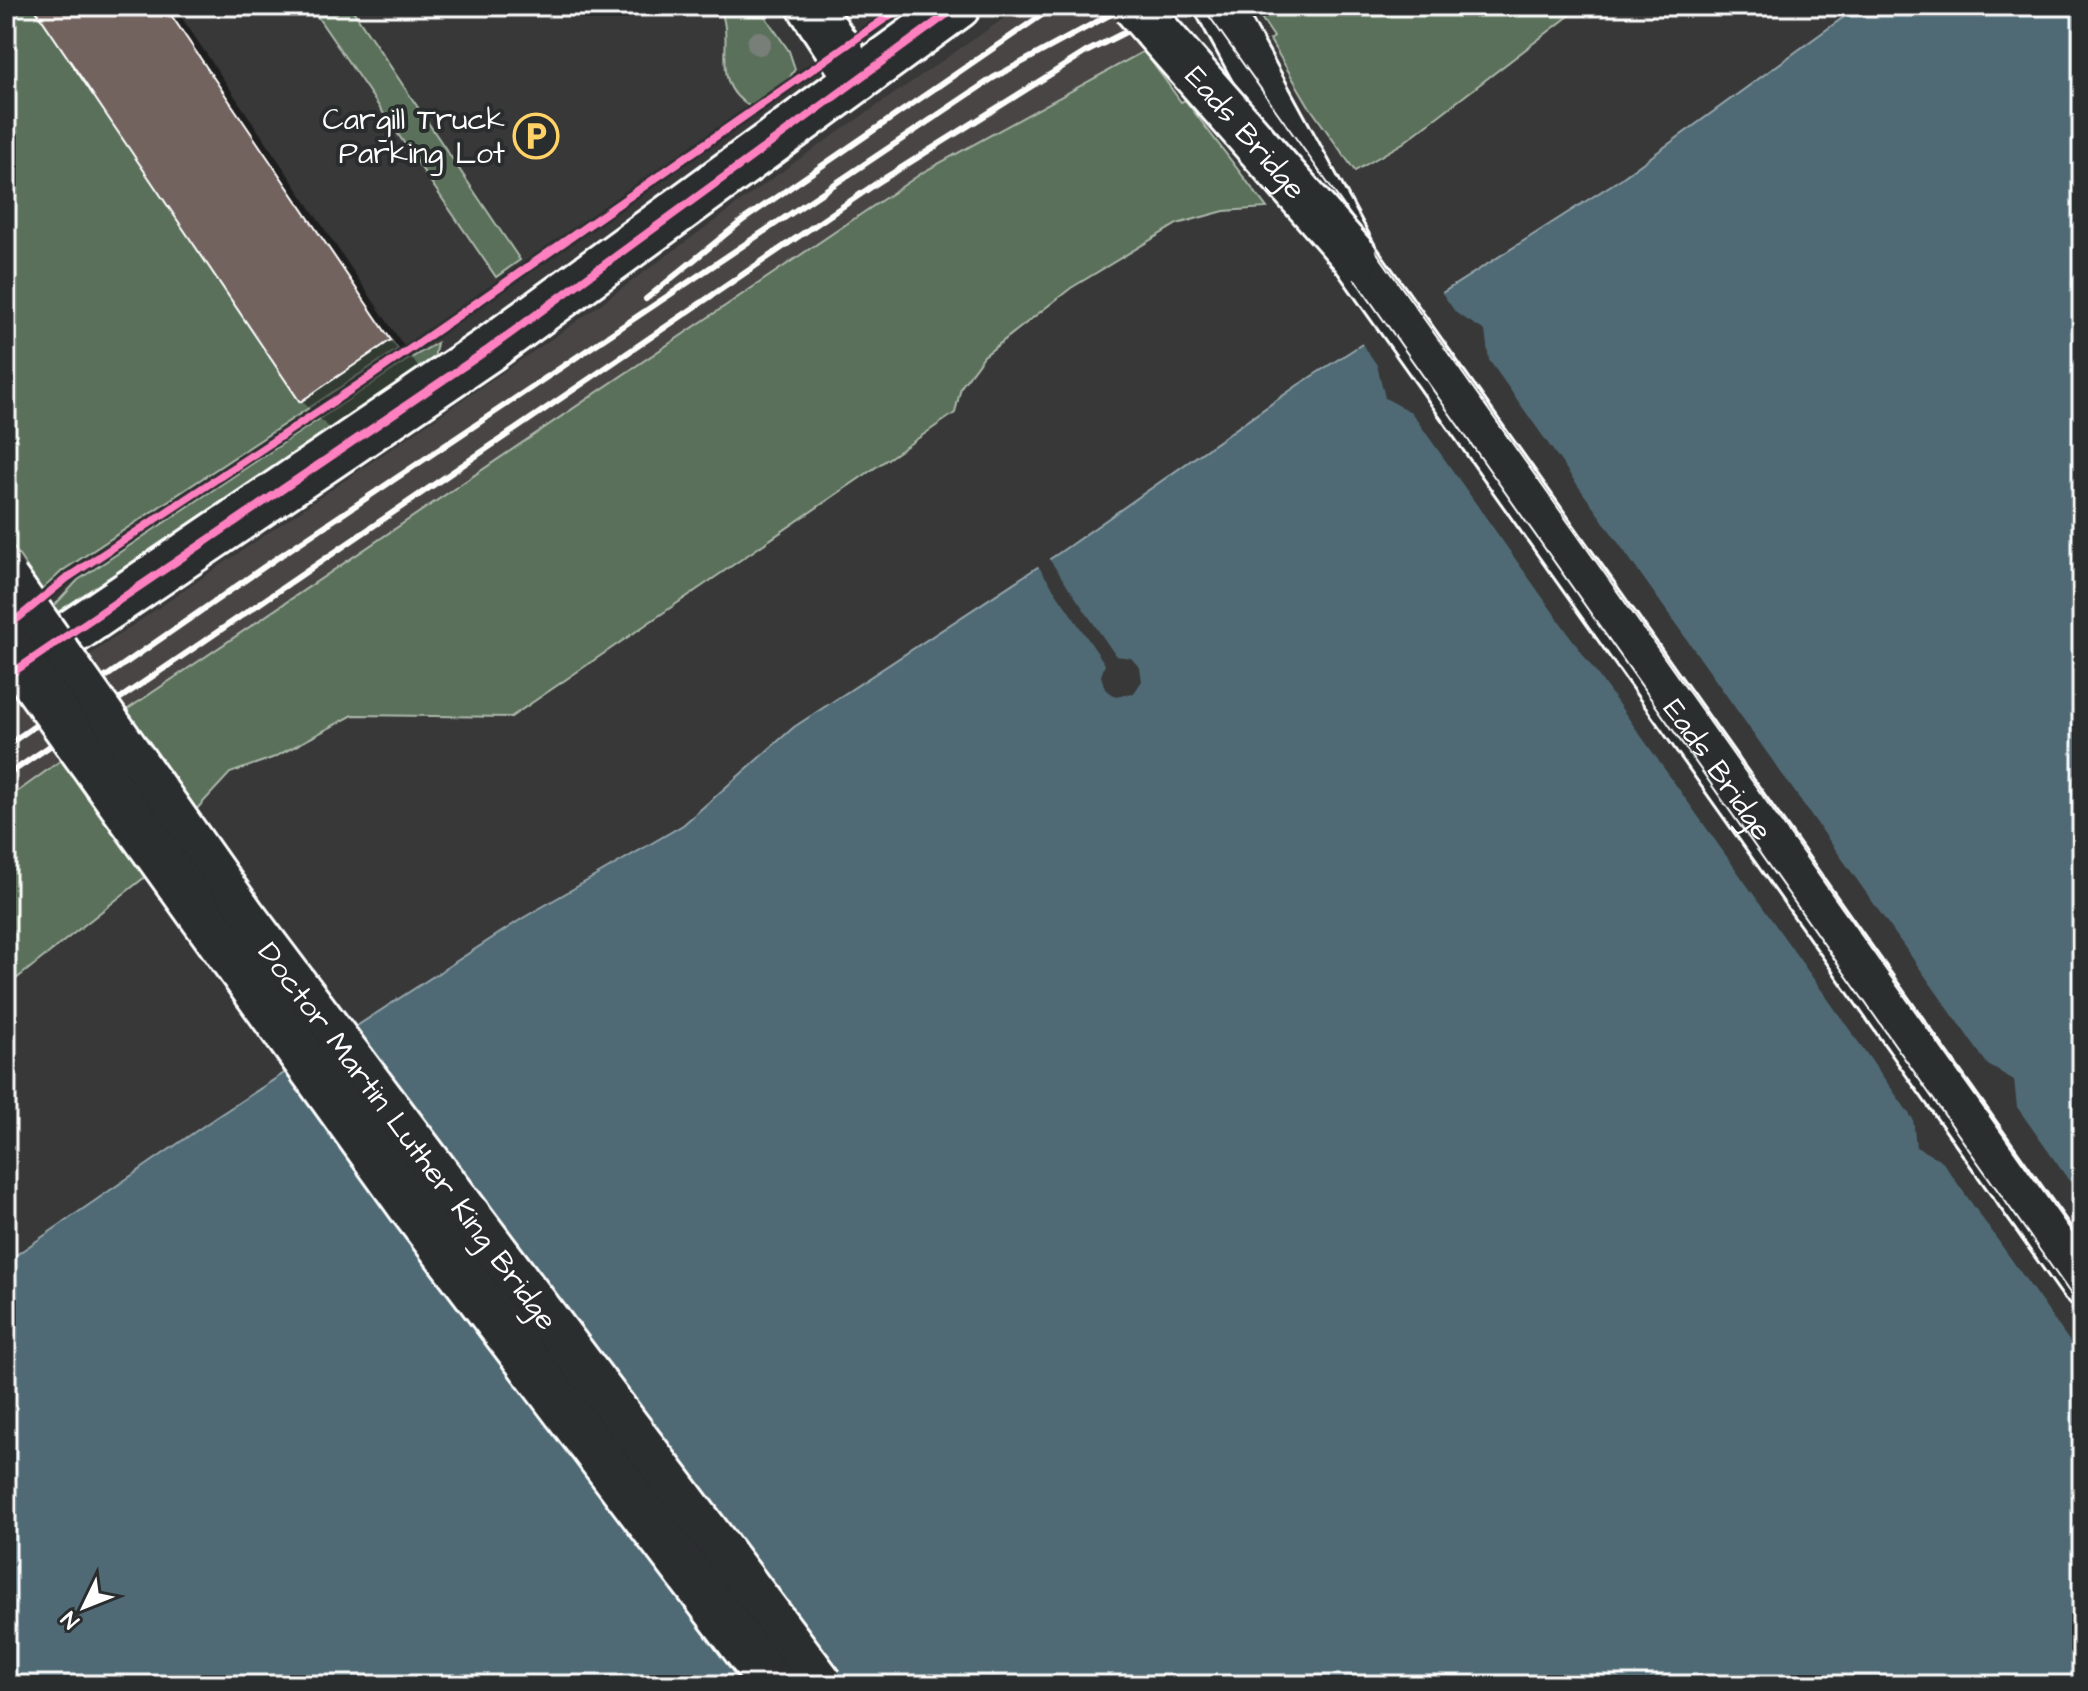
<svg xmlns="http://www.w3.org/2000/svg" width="2088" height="1691" viewBox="0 0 2088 1691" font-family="'Architects Daughter',sans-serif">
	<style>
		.built { fill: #494544 }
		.green { fill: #5a705a; stroke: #acb8ac; stroke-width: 2 }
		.water { fill: #4f6a74; stroke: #95a6ac; stroke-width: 2 }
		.pier { fill: #383838 }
		.shadow { fill: #0007 }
		.building { fill: #72645f; stroke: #fff; stroke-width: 2 }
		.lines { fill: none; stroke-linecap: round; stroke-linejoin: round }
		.street-casing { stroke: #fff; stroke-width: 50 }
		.secondary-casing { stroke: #fff; stroke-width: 50 }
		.street { stroke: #2a2d2e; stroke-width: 44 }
		.secondary { stroke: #2a2d2e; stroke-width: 44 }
		.tram { stroke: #fff; stroke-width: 2 }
		.rail { stroke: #fff; stroke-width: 6 }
		.secondary-bridge-casing { stroke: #fff; stroke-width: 50; stroke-linecap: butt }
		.primary-bridge-casing { stroke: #fff; stroke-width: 50; stroke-linecap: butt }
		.secondary-bridge { stroke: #2a2d2e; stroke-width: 44 }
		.primary-bridge { stroke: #2a2d2e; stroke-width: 44 }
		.cycleway-casing { stroke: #2a2d2e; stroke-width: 13 }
		.cycleway { stroke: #ff80c0; stroke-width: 8 }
		.tree { fill: #787e78 }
		.labels { text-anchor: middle; stroke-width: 8; stroke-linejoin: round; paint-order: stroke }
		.poi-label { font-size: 30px; fill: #fff; stroke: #2a2d2e; text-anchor: end }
		.street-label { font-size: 30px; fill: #fff; stroke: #2a2d2e }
	</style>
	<rect width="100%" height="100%" fill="#383838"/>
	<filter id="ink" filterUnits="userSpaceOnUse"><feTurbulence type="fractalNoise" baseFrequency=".0125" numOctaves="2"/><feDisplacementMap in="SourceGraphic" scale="16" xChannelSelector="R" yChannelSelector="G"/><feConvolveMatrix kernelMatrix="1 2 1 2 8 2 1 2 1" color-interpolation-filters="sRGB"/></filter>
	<g filter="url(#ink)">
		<g class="built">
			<path d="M 1022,6 L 1105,6 L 1144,51 L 925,171 L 125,711 L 88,656 L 569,327 L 795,162 Z"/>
			<path d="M 25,696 L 67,756 L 6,800 L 6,709 Z"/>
		</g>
		<g class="green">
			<path d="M 6,6 L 33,6 L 301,401 L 391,340 L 398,349 L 62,571 L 42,590 L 6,536 Z"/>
			<path d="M 310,6 L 350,6 L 520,260 L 496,277 Z"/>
			<path d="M 719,6 L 758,6 L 789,51 L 795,69 L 789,79 L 751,107 C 707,82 737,43 719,6 Z"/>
			<path d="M 1253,6 L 1582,6 L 1403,143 L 1355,171 L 1309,106 L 1270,40 L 1274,37 Z"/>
			<path d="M 1144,51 L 1181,102 L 1185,100 L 1267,208 L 1224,211 L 1177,224 L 1071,288 L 984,356 L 961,387 L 955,413 L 511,717 L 353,715 L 275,757 L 230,773 L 195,811 L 125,711 L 925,171 Z"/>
			<path d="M 437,343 L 434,358 L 58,612 L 54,606 L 78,580 L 406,361 Z"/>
			<path d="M 67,756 L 150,873 L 6,987 L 6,800 Z"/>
		</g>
		<path class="water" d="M 1859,6 L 2082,6 L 2082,1685 L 6,1685 L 6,1262 L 215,1118 L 523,918 L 683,825 L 794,727 L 1059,553 L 1298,385 L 1619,180 Z"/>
		<g class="pier">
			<path d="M 1440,290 L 1456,313 L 1485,331 L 1489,360 L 1988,1065 L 2014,1080 L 2017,1107 L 2082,1199 L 2082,1359 L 1941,1160 L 1916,1147 L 1913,1119 L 1411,412 L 1385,398 L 1377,365 L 1360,341 Z"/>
			<path d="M 1047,556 L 1116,656 L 1131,658 L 1140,668 L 1142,681 L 1134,693 L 1116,697 L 1105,689 L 1101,676 L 1105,664 L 1036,563 Z"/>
		</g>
		<path class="shadow" d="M 36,6 L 174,6 L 422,373 L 334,433 L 302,401 Z"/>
		<path class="building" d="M 33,6 L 165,6 L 391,340 L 300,402 Z"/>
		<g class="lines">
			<g class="street-casing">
				<path id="street" d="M 22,666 L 489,349 L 858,79"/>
			</g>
			<g class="secondary-casing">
				<g id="secondary">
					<path d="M 810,6 L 858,79 L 958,6"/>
					<path id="s1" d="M 1218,6 L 1355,257 L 2082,1283"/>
				</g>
			</g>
			<use href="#street" class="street"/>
			<use href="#secondary" class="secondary"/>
			<g class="tram">
				<path d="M 1162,6 L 2082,1310"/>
				<path d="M 1202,6 L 2082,1246"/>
			</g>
			<g class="rail">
				<path d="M 646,299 L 743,220 L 1055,6"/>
				<path d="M 6,746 L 277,558 L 993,78 L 1126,6"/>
				<path d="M 6,776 L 877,183 L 1086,52 L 1177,6"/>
			</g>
			<g class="secondary-bridge-casing">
				<g id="secondary-bridge">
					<path id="s2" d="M 1135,6 L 1355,257"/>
				</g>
			</g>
			<g class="primary-bridge-casing">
				<g id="primary-bridge">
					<path id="s3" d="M 6,580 L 242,915 L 821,1685"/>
					<path d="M 6,643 L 411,1207 L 773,1685"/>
				</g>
			</g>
			<use href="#secondary-bridge" class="secondary-bridge"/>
			<use href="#primary-bridge" class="primary-bridge"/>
			<g class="cycleway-casing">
				<g id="cycleway">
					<path d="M 6,628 L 67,578 L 367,379 L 903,6"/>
					<path d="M 6,677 L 489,349 L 958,6"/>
				</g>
			</g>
			<use href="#cycleway" class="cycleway"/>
		</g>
		<circle class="tree" cx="759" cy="43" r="12"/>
	</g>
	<defs>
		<g id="parking-ring" transform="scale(2.3)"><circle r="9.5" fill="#2a2d2e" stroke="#ffd166" stroke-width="1.5"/><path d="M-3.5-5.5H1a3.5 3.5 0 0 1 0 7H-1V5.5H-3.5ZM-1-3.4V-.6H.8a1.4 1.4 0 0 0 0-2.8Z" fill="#ffd166"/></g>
	</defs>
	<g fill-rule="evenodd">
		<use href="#parking-ring" x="536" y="136"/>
	</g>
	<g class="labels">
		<g class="poi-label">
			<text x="505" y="129">Cargill Truck<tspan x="505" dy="34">Parking Lot</tspan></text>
		</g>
		<g class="street-label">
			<text dy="10" stroke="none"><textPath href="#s2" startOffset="168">Eads Bridge</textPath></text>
			<text dy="10" stroke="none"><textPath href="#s1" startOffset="914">Eads Bridge</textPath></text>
			<text dy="10" stroke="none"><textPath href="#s3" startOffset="686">Doctor Martin Luther King Bridge</textPath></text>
		</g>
	</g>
	<rect width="2088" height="1691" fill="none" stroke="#2a2d2e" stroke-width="32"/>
	<rect x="16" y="16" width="2056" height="1659" fill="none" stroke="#fff" stroke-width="3" filter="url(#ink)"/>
	<g transform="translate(84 1607) rotate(227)" stroke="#2a2d2e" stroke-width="6" paint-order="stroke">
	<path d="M0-6L14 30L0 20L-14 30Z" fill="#ffffff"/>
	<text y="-12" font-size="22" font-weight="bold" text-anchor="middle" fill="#ffffff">N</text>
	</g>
</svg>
